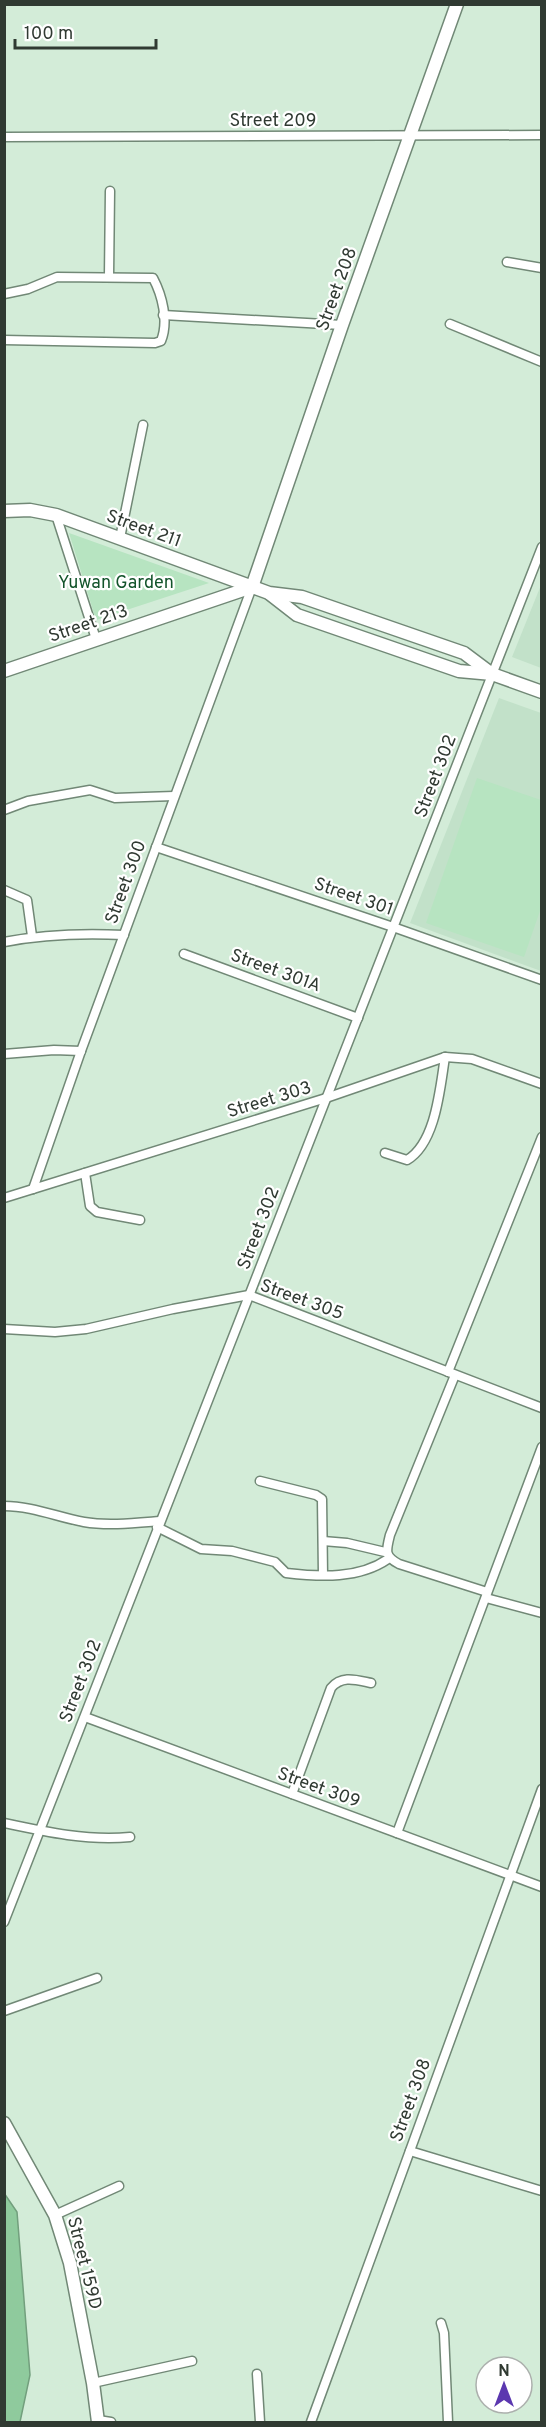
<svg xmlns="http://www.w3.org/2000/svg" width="546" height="2427" viewBox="0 0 546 2427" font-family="Overpass,sans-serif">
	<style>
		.built { fill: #c2e1c9 }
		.green { fill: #b7e4c1 }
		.water { fill: #8fca9d; stroke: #729f7d; stroke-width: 1.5 }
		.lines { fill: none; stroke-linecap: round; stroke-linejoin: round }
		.street-casing { stroke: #718876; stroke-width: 11 }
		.secondary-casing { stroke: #718876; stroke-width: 15 }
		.street { stroke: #fff; stroke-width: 8 }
		.secondary { stroke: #fff; stroke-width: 12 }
		.labels { text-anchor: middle; stroke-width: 4.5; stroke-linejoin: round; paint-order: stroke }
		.street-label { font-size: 18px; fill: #303a32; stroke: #fff }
		.park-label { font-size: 18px; fill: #13542b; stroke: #fff }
	</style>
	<rect width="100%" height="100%" fill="#d3ecd8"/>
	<g class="built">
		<path d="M 541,585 L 542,668 L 541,668 L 512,657 Z"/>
		<path d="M 499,698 L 541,713 L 541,971 L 410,923 Z"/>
	</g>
	<g class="green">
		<path d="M 69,533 L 209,583 L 96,620 Z"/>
		<path d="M 477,778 L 541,800 L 541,908 L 524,957 L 426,923 Z"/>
	</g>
	<path class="water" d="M 4,2193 L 17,2212 L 30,2375 L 20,2422 L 5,2422 Z"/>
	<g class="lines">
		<g class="street-casing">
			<g id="street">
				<path d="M 4,137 L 542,135"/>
				<path d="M 507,262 L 542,268"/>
				<path d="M 109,276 L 110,191"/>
				<path d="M 4,294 L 28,289 L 57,277 L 153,278 C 162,295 169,321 161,341 L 155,343 L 4,340"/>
				<path d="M 163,315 L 342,325"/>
				<path d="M 450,324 L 542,362"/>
				<path d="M 56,515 L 96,639"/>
				<path d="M 120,538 L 143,425"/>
				<path d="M 4,810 L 28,801 L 90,790 L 115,798 L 174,796"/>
				<path d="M 156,847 L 393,927 L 542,980"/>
				<path d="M 4,890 L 27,900 L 32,936"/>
				<path d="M 4,942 C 45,934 83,933 124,935"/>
				<path d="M 184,954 L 358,1018"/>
				<path d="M 4,1054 L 54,1050 L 81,1051"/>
				<path d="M 385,1153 L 407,1160 C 436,1143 440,1088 445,1057"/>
				<path d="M 85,1173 L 90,1206 L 97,1212 L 140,1220"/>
				<path d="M 33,1189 L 81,1051 L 252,587"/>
				<path d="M 4,1198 L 326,1098 L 445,1057 L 472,1059 L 542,1084"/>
				<path d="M 4,1329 L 55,1332 L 86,1329 L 173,1309 L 249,1295 L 542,1408"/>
				<path d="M 448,1372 L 542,1137"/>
				<path d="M 455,1375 L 390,1535 C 386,1551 384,1556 399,1564 L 487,1592"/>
				<path d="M 260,1481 L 316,1495 L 322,1499 L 323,1575"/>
				<path d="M 4,1506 C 32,1506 57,1517 84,1522 C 108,1526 135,1523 160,1521"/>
				<path d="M 157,1527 L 201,1549 L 232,1551 L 275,1562 L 286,1573 C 321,1577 359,1579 388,1559"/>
				<path d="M 323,1541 L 347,1543 L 385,1552"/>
				<path d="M 486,1598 L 542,1613"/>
				<path d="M 85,1717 L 542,1887"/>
				<path d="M 292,1794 L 331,1688 C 342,1675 356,1680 371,1683"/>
				<path d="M 4,1823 C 46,1832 87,1841 130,1837"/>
				<path d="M 397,1833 L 542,1447"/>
				<path d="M 4,1922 L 542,547"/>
				<path d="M 4,2011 L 97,1978"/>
				<path d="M 410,2151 L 542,2191"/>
				<path d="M 55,2215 L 119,2186"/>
				<path d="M 441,2323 L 444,2333 L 448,2422"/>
				<path d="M 257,2374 L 260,2422"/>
				<path d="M 93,2383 L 192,2361"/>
				<path d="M 98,2420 L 111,2422"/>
				<path d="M 311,2422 L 542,1789"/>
			</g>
		</g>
		<g class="secondary-casing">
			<g id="secondary">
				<path d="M 4,511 L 30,510 L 56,515 L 269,593 L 302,597 L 464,653 L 492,674"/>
				<path d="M 270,594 L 297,615 L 459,671 L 492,674 L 542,692"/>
				<path d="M 4,671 L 252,587 L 342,325 L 457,4"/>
				<path d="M 4,2123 L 55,2215 L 70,2263 L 93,2383 L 98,2422"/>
			</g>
		</g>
		<use href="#street" class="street"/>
		<use href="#secondary" class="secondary"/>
	</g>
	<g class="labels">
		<g class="street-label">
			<text x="273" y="126">Street 209</text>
			<text transform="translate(336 289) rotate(-70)" y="6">Street 208</text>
			<text transform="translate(144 528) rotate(20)" y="6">Street 211</text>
			<text transform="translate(88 623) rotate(-19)" y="6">Street 213</text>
			<text transform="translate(435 776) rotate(-69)" y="6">Street 302</text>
			<text transform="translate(125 882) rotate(-70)" y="6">Street 300</text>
			<text transform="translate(354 896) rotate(19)" y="6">Street 301</text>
			<text transform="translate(276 970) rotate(20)" y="6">Street 301A</text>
			<text transform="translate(269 1099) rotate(-17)" y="6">Street 303</text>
			<text transform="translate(258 1228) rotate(-69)" y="6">Street 302</text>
			<text transform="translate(302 1299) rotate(20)" y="6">Street 305</text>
			<text transform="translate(80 1681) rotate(-69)" y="6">Street 302</text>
			<text transform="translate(319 1787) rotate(20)" y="6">Street 309</text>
			<text transform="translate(410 2100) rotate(-70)" y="6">Street 308</text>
			<text transform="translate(85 2263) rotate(76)" y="6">Street 159D</text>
		</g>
		<g class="park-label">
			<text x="116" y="588">Yuwan Garden</text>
		</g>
	</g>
	<rect width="546" height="2427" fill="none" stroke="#303a32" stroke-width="12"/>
	<g transform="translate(504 2385)"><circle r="28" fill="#ffffff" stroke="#acb0ad" stroke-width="1.5"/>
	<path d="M0-4.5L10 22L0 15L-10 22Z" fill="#5b37af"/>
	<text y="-9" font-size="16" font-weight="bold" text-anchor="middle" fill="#303a32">N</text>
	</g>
	<path d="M15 39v9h141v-9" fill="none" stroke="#303a32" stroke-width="3"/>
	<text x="24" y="39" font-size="18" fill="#303a32" stroke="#ffffff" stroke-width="4.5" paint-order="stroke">100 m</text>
</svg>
